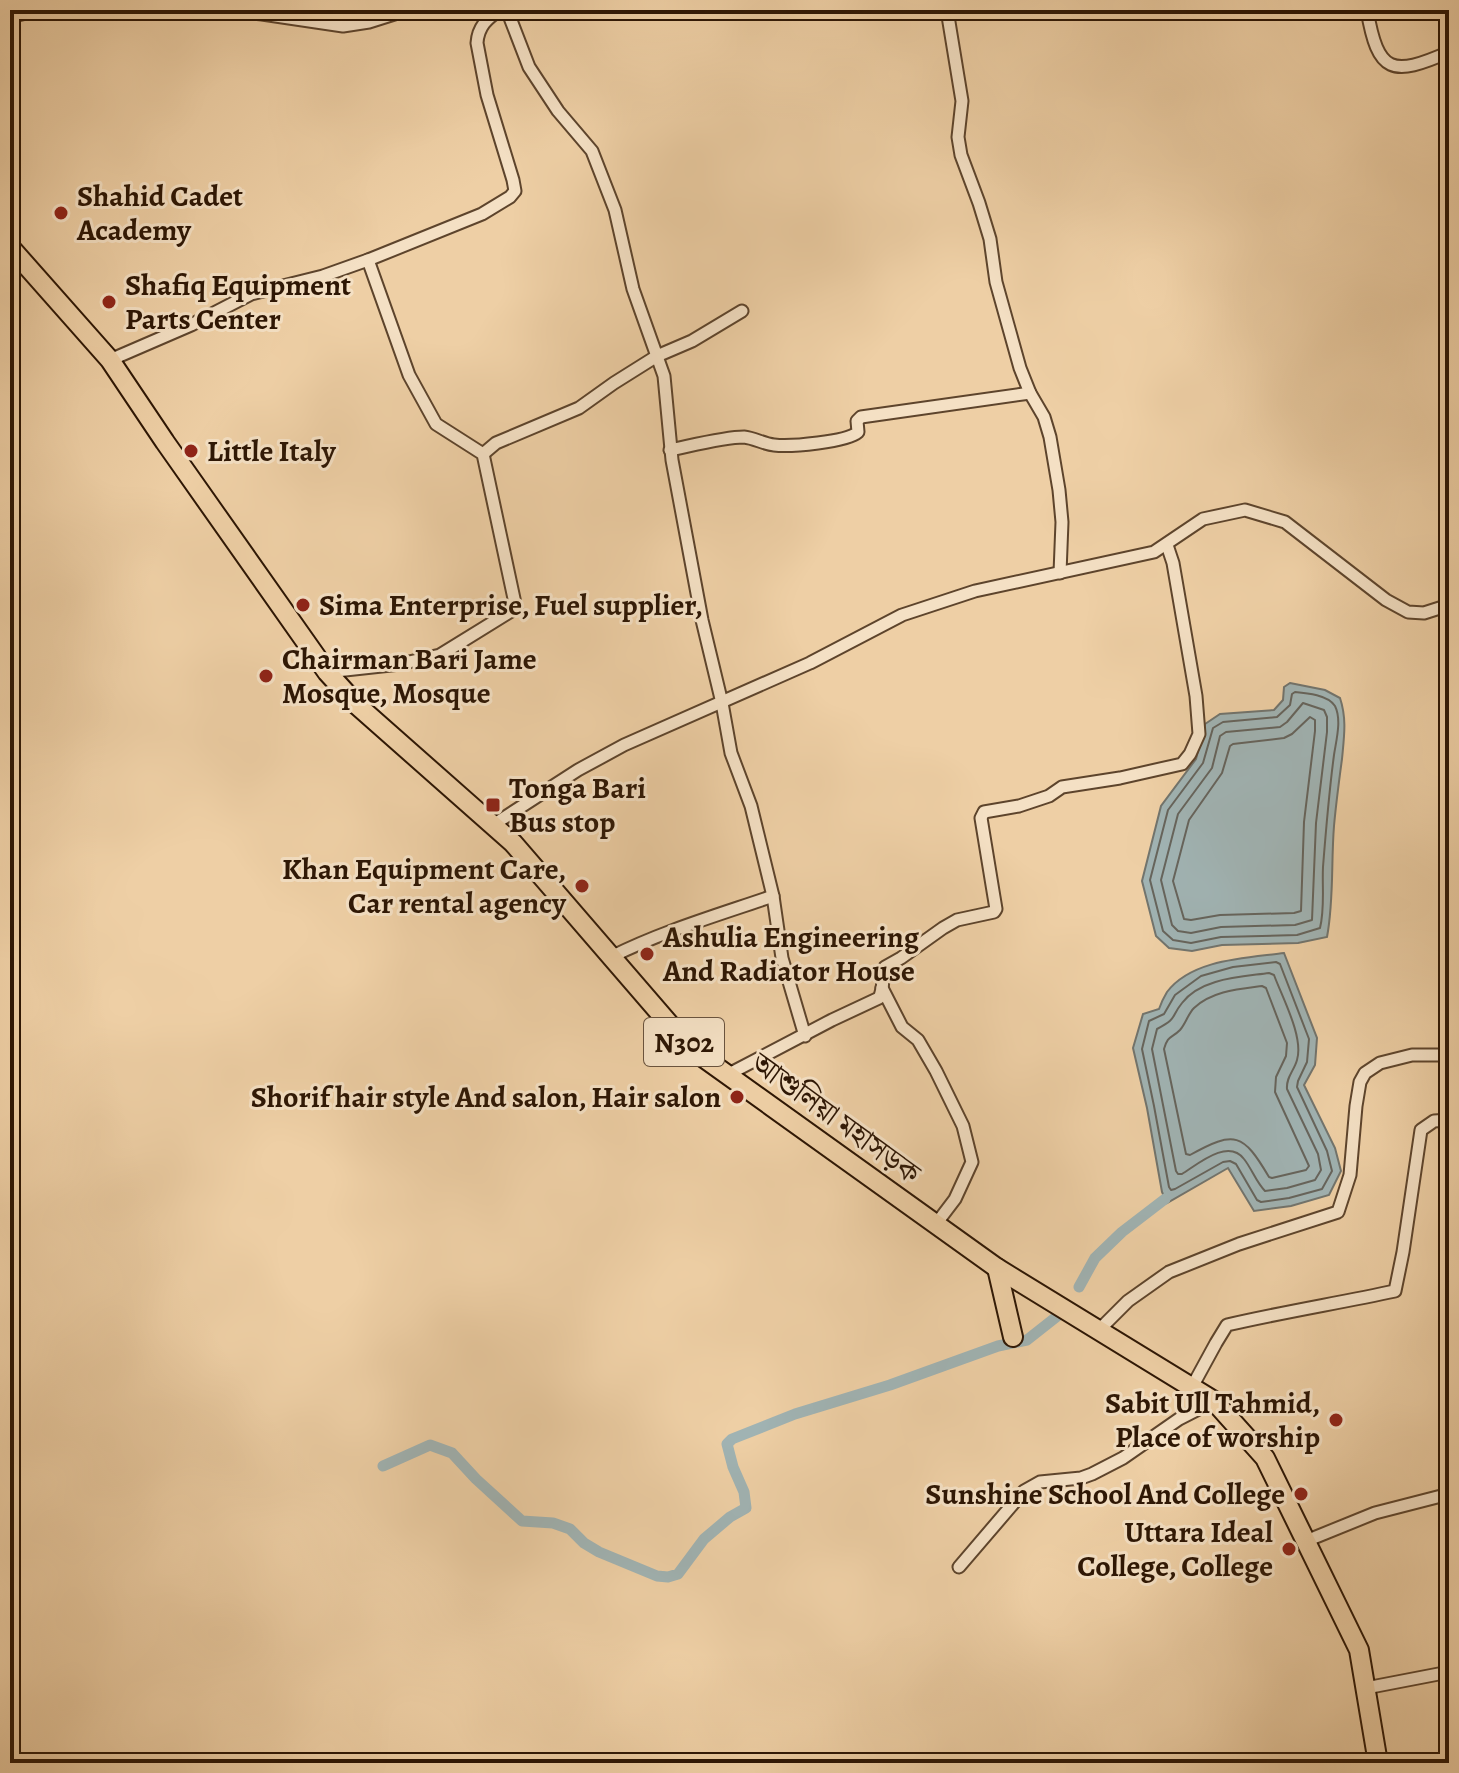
<svg xmlns="http://www.w3.org/2000/svg" width="1459" height="1773" viewBox="0 0 1459 1773" font-family="Alegreya,'Noto Serif Bengali',serif">
	<style>
		.water { fill: #a0b3b3; stroke: #72746d; stroke-width: 2 }
		.lines { fill: none; stroke-linecap: round; stroke-linejoin: round }
		.shore { stroke: #66645c; stroke-width: 2 }
		.canal { stroke: #a0b3b3; stroke-width: 11 }
		.minor-casing { stroke: #5d442c; stroke-width: 15 }
		.trunk-casing { stroke: #2d1604; stroke-width: 22 }
		.minor { stroke: #f4e0c4; stroke-width: 11 }
		.trunk { stroke: #eecfa5; stroke-width: 18 }
		.poi-dot { fill: #8f2418; stroke: #f4e0c4; stroke-width: 3 }
		.labels { text-anchor: middle; stroke-width: 6; stroke-linejoin: round; paint-order: stroke }
		.shield { fill: #f4e0c4; stroke: #69533e; stroke-width: 2 }
		.shield-label { font-size: 28px; font-weight: bold; fill: #2d1604 }
		.poi-label { font-size: 30px; font-weight: bold; fill: #2d1604; stroke: #f4e0c4; text-anchor: start }
		.street-label { font-size: 30px; fill: #2d1604; stroke: #f4e0c4 }
	</style>
	<rect width="100%" height="100%" fill="#eecfa5"/>
	<filter id="stains"><feTurbulence type="fractalNoise" baseFrequency=".0025" numOctaves="4"/><feColorMatrix values="0 0 0 0 .2 0 0 0 0 .09 0 0 0 0 .02 0 0 0 .5 -.17"/></filter>
	<radialGradient id="worn" r=".72"><stop offset=".6" stop-color="#630" stop-opacity="0"/><stop offset="1" stop-color="#630" stop-opacity=".3"/></radialGradient>
	<g class="water">
		<path d="M 1290,683 L 1325,690 L 1340,698 C 1347,719 1344,737 1342,759 C 1339,781 1336,804 1334,826 C 1331,863 1334,900 1327,937 L 1298,943 L 1222,945 L 1192,951 L 1169,948 L 1156,936 L 1142,881 L 1161,806 L 1196,759 L 1205,724 L 1220,714 L 1274,710 L 1283,700 L 1284,687 Z"/>
		<path d="M 1284,953 L 1317,1038 L 1315,1065 L 1304,1085 L 1335,1148 L 1341,1171 L 1329,1195 L 1291,1206 L 1254,1211 L 1228,1168 L 1167,1203 L 1162,1192 L 1147,1108 L 1133,1048 L 1143,1014 L 1159,1009 C 1161,1003 1164,997 1167,992 C 1192,959 1247,958 1284,953 Z"/>
	</g>
	<g class="lines">
		<g class="shore">
			<path d="M 1295,692 C 1307,693 1328,695 1335,706 C 1342,720 1336,741 1334,755 C 1329,792 1326,829 1323,867 C 1322,887 1325,908 1320,928 L 1297,935 L 1221,937 L 1191,943 L 1173,940 L 1163,931 L 1150,880 L 1168,810 L 1203,763 L 1213,728 L 1223,722 L 1277,717 L 1290,705 L 1292,694 Z"/>
			<path d="M 1303,703 L 1324,710 L 1327,717 L 1327,732 L 1316,823 L 1312,920 L 1295,925 L 1221,927 L 1191,933 L 1178,931 L 1172,925 L 1161,880 L 1178,814 L 1212,768 L 1220,736 L 1226,732 L 1280,727 L 1287,722 Z"/>
			<path d="M 1310,717 L 1315,720 L 1315,731 L 1304,822 L 1301,911 L 1294,913 L 1220,915 L 1191,920 L 1184,919 L 1173,881 L 1189,820 L 1222,773 L 1230,746 L 1233,744 L 1284,738 L 1292,734 Z"/>
			<path d="M 1276,962 L 1280,964 L 1309,1039 L 1307,1062 L 1298,1081 L 1297,1087 L 1327,1151 L 1332,1171 L 1322,1189 L 1289,1198 L 1261,1202 L 1257,1200 L 1236,1164 L 1230,1161 L 1223,1162 L 1175,1189 L 1171,1190 L 1169,1187 L 1154,1106 L 1142,1049 L 1149,1021 L 1164,1014 L 1175,995 L 1201,976 L 1233,967 Z"/>
			<path d="M 1269,973 L 1274,975 C 1282,997 1304,1037 1297,1060 C 1294,1071 1286,1077 1287,1089 L 1318,1154 L 1321,1170 L 1315,1180 L 1287,1188 L 1265,1191 C 1256,1182 1252,1169 1244,1159 C 1228,1138 1198,1164 1182,1174 L 1178,1174 L 1176,1171 L 1152,1049 L 1157,1029 C 1178,1018 1170,1018 1182,1003 C 1201,978 1241,977 1269,973 Z"/>
			<path d="M 1262,986 L 1266,988 L 1287,1043 L 1286,1056 L 1276,1077 L 1275,1092 L 1309,1166 L 1306,1170 L 1272,1178 L 1269,1177 C 1243,1133 1235,1130 1190,1155 L 1186,1154 L 1164,1049 C 1168,1035 1171,1039 1180,1030 C 1186,1023 1188,1014 1194,1008 C 1212,991 1239,989 1262,986 Z"/>
		</g>
		<g class="canal">
			<path d="M 1079,1287 L 1095,1258 L 1122,1232 L 1165,1199"/>
			<path d="M 383,1466 L 430,1445 L 452,1453 L 476,1479 L 522,1521 L 553,1523 L 570,1529 L 584,1543 L 599,1552 L 657,1576 L 668,1577 L 678,1574 L 704,1539 L 730,1517 L 746,1508 L 744,1492 L 733,1467 L 727,1444 L 732,1439 L 795,1414 L 890,1385 L 998,1346 L 1027,1340 L 1060,1314"/>
		</g>
		<g class="minor-casing">
			<g id="minor">
				<path d="M 220,10 L 262,14 L 343,26 L 369,22 L 407,10"/>
				<path d="M 507,10 L 529,67 L 558,111 L 592,151 L 615,210 L 633,289 L 664,376 L 672,460 L 702,620 L 722,703 L 731,753 L 751,806 L 773,896 L 782,958 L 805,1036"/>
				<path d="M 947,10 L 962,101 L 958,137 L 961,155 L 979,203 L 990,239 L 996,282 L 1020,368 L 1030,393 L 1044,417 L 1050,437 L 1059,490 L 1062,522 L 1060,573"/>
				<path d="M 1367,10 C 1378,74 1392,77 1449,52"/>
				<path d="M 10,17 L 38,10"/>
				<path d="M 110,360 L 191,325 L 251,294 L 323,276 L 368,260 L 482,214 L 510,197 L 515,191 L 513,180 L 487,95 L 477,43 C 478,27 487,18 500,10"/>
				<path d="M 670,450 C 690,446 724,437 744,437 C 754,438 764,444 774,445 C 790,447 847,442 858,432 L 857,421 L 861,417 L 1030,393"/>
				<path d="M 483,454 L 496,443 L 579,408 L 614,383 L 657,356 L 692,341 L 742,311"/>
				<path d="M 327,672 L 400,664 L 440,655 L 516,608 L 483,454 L 436,424 L 409,375 L 368,260"/>
				<path d="M 493,825 L 578,770 L 624,745 L 810,663 L 902,615 L 975,591 L 1154,552 L 1203,519 L 1245,510 L 1285,522 L 1386,600 L 1408,612 L 1424,613 L 1449,605"/>
				<path d="M 611,957 C 663,931 718,915 773,896"/>
				<path d="M 882,988 L 902,1027 L 918,1040 L 936,1071 L 963,1126 L 972,1162 L 955,1199 L 936,1224"/>
				<path d="M 727,1075 L 832,1020 L 879,998 C 884,989 882,977 885,967 L 901,958 L 943,928 L 957,920 L 994,912 L 996,909 L 994,897 L 981,818 L 984,812 L 1019,806 L 1049,796 L 1062,787 L 1120,778 L 1182,764 L 1190,754 L 1199,734 L 1196,696 L 1173,563 L 1167,545"/>
				<path d="M 1099,1330 L 1128,1301 L 1169,1272 L 1239,1244 L 1338,1212 L 1350,1175 L 1356,1106 L 1360,1082 L 1365,1073 L 1380,1063 L 1412,1055 L 1449,1055"/>
				<path d="M 1192,1387 L 1216,1343 L 1227,1325 C 1283,1312 1339,1303 1395,1291 L 1403,1252 L 1421,1130 L 1434,1121 L 1449,1120"/>
				<path d="M 1306,1541 L 1375,1513 L 1449,1494"/>
				<path d="M 959,1567 L 1024,1491 L 1040,1482 L 1081,1478 L 1092,1474 L 1123,1458 L 1179,1419 L 1214,1401"/>
				<path d="M 1366,1688 L 1449,1672"/>
			</g>
		</g>
		<g class="trunk-casing">
			<g id="trunk">
				<path d="M 10,247 L 110,360 L 165,442 L 327,672 L 358,706 L 513,843 L 690,1048 L 997,1268 L 1214,1401 L 1265,1458 L 1359,1650 L 1378,1763"/>
				<path d="M 997,1268 L 1013,1337"/>
			</g>
		</g>
		<use href="#minor" class="minor"/>
		<use href="#trunk" class="trunk"/>
	</g>
	<g class="poi-dot">
		<circle cx="61" cy="213" r="8"/>
		<circle cx="109" cy="302" r="8"/>
		<circle cx="191" cy="451" r="8"/>
		<circle cx="303" cy="605" r="8"/>
		<circle cx="266" cy="676" r="8"/>
		<rect x="485" y="797" width="16" height="16" rx="4"/>
		<circle cx="582" cy="886" r="8"/>
		<circle cx="647" cy="954" r="8"/>
		<circle cx="737" cy="1097" r="8"/>
		<circle cx="1336" cy="1420" r="8"/>
		<circle cx="1301" cy="1494" r="8"/>
		<circle cx="1289" cy="1549" r="8"/>
	</g>
	<g class="labels">
		<rect class="shield" x="644" y="1018" width="80" height="48" rx="6"/>
		<g class="shield-label">
			<text x="684" y="1052">N302</text>
		</g>
		<g class="poi-label">
			<text x="77" y="206">Shahid Cadet<tspan x="77" dy="34">Academy</tspan></text>
			<text x="125" y="295">Shafiq Equipment<tspan x="125" dy="34">Parts Center</tspan></text>
			<text x="207" y="461">Little Italy</text>
			<text x="319" y="615">Sima Enterprise, Fuel supplier,</text>
			<text x="282" y="669">Chairman Bari Jame<tspan x="282" dy="34">Mosque, Mosque</tspan></text>
			<text x="509" y="798">Tonga Bari<tspan x="509" dy="34">Bus stop</tspan></text>
			<text x="566" y="879" text-anchor="end">Khan Equipment Care,<tspan x="566" dy="34">Car rental agency</tspan></text>
			<text x="663" y="947">Ashulia Engineering<tspan x="663" dy="34">And Radiator House</tspan></text>
			<text x="721" y="1107" text-anchor="end">Shorif hair style And salon, Hair salon</text>
			<text x="1320" y="1413" text-anchor="end">Sabit Ull Tahmid,<tspan x="1320" dy="34">Place of worship</tspan></text>
			<text x="1285" y="1504" text-anchor="end">Sunshine School And College</text>
			<text x="1273" y="1542" text-anchor="end">Uttara Ideal<tspan x="1273" dy="34">College, College</tspan></text>
		</g>
		<g class="street-label">
			<text transform="translate(836 1118) rotate(36)" y="10">আশুলিয়া মহাসড়ক</text>
		</g>
	</g>
	<rect width="1459" height="1773" fill="none" stroke="#eecfa5" stroke-width="40"/>
	<rect x="12" y="12" width="1435" height="1749" fill="none" stroke="#2d1604" stroke-width="4"/>
	<rect x="20" y="20" width="1419" height="1733" fill="none" stroke="#2d1604" stroke-width="2"/>
	<rect width="100%" height="100%" filter="url(#stains)"/>
	<rect width="100%" height="100%" fill="url(#worn)"/>
</svg>
